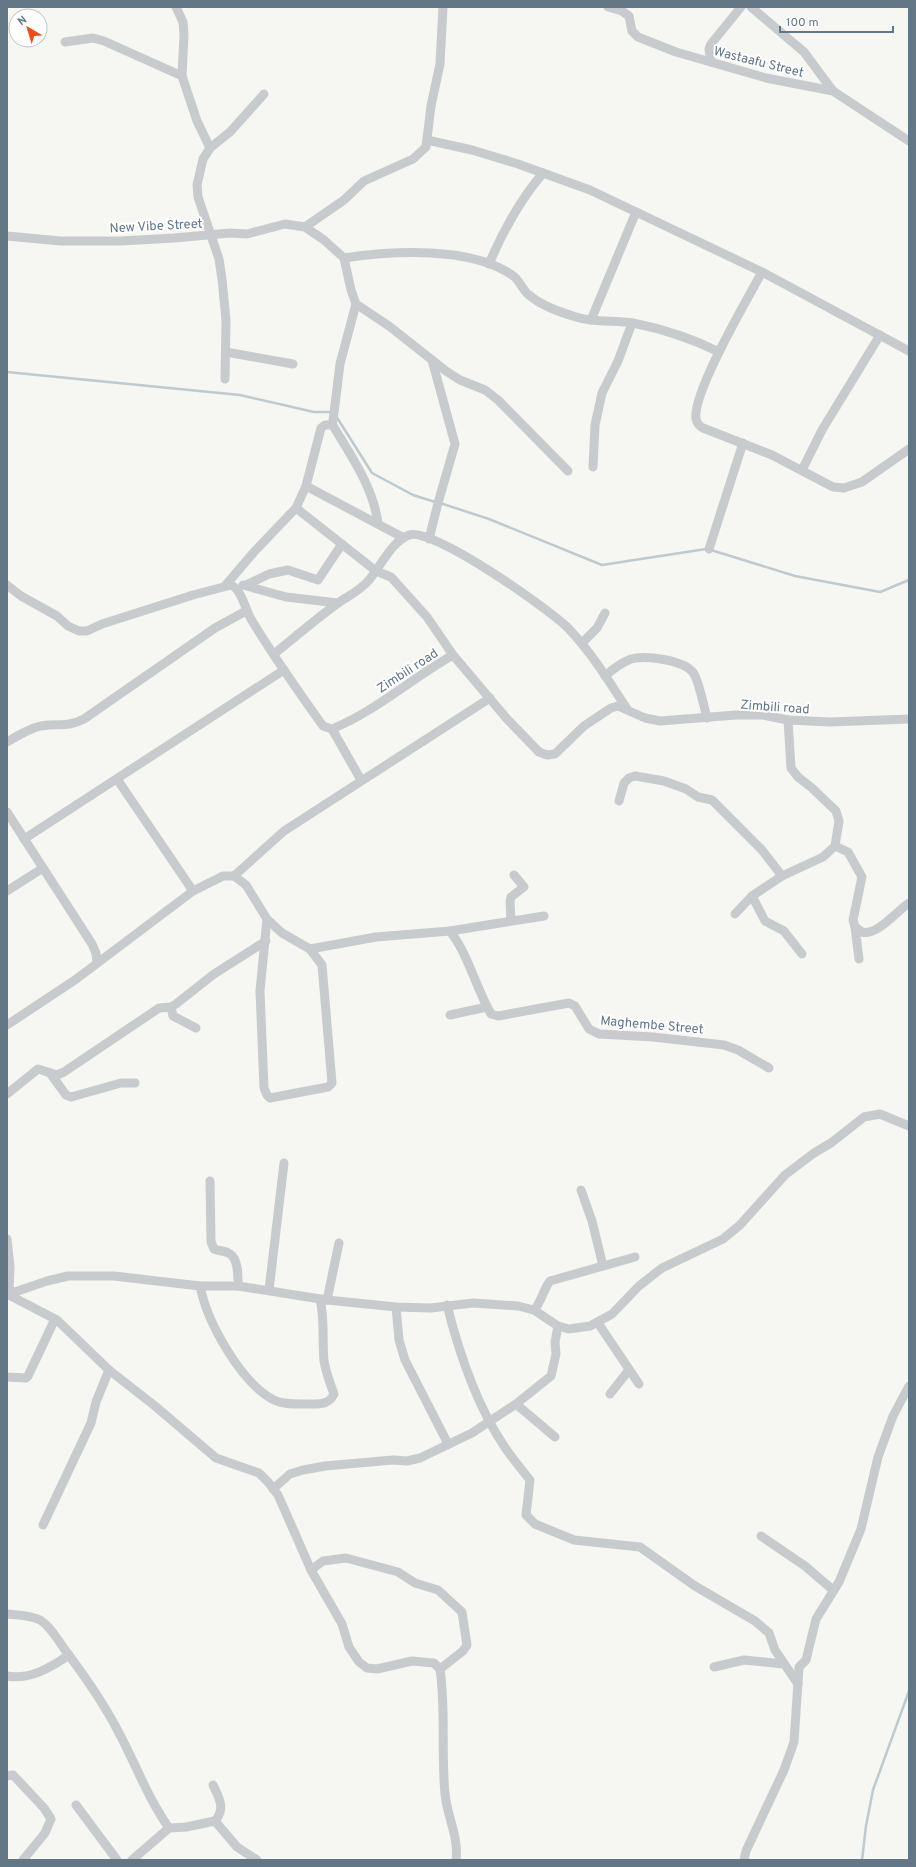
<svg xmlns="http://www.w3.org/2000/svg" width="916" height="1867" viewBox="0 0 916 1867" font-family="Overpass,sans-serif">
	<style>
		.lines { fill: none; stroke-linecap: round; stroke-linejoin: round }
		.stream { stroke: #becacf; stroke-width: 2.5 }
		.minor { stroke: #c8cbce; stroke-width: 9 }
		.labels { text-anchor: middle; stroke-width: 4; stroke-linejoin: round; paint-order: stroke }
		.street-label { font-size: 13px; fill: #627686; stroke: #fff }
	</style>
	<rect width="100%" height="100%" fill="#f6f6f2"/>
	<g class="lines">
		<g class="stream">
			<path d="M 7,372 L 240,395 L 314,412 L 331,412"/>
			<path d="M 336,416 L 372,473 L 413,495 L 435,502"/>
			<path d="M 440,503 L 489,519 L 602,565 L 706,549"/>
			<path d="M 711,550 L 795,576 L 880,592 L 909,580"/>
			<path d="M 862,1860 L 866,1826 L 873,1790 L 909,1691"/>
		</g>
		<g class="minor">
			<path d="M 176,7 L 183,22 L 184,35 L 182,76 L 197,121 L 210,148"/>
			<path d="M 608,7 L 622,11 L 629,16 L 632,31 L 638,37 L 676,52 L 766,78 L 833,91 L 909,141"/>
			<path d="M 751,7 L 804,52 L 833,91"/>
			<path d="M 65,42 L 93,38 L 104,41 L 182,76"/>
			<path d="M 711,62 L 709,49 L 711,44 L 741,7"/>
			<path d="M 427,140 L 472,150 L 518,164 L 590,190 L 762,272 L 909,351"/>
			<path d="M 305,227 L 344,200 L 364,181 L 413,159 L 426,147 L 431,106 L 440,64 L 443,7"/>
			<path d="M 7,236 L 61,241 L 121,241 L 174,238 L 230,233 L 247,234 L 285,224 L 305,227 L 324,240 L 344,258 L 351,290 L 356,304 L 389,326 L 446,371 L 460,380 L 485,390 L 498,400 L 568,471"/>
			<path d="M 344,258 C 392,251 470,246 512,275 C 520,280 522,290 529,295 C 542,306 560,312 576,317 C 594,323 614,320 633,323 C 663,329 691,338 719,352"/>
			<path d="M 489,264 C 503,231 520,200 543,173"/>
			<path d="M 762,272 C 748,298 692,393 696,419 C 697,423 699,426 703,428 L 772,455 L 833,487 L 844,488 L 862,482 L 909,449"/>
			<path d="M 591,320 L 636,212"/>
			<path d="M 226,352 L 293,364"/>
			<path d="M 225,379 L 226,320 L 222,279 L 219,259 L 198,197 L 197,185 L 203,159 L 210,148 L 230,132 L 264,94"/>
			<path d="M 332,424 C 350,454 374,488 378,524"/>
			<path d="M 593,467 L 595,425 L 602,393 L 618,361 L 632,323"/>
			<path d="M 802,470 L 822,430 L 880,335"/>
			<path d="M 306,486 L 404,538"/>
			<path d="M 296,508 L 376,571 L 391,577 L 427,617 L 453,655"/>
			<path d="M 429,539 L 438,503 L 455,444 L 432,360"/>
			<path d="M 709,549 L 743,443"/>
			<path d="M 7,585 L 21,596 L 57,616 L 68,626 L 79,631 L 87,631 L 102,624 L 193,595 L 231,585 C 242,590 245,609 251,619 C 273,656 298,691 323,726 L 332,729 C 376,711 412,678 453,655 L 508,720 L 539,752 L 547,755 L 555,754 L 584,726 L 611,708 L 618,706 L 645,718 L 660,721 L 736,715 L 763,715 L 788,720 L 830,722 L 909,719"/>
			<path d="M 243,585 L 286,597 L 338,603"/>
			<path d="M 246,585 L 269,574 L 288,570 L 318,580 L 342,544"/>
			<path d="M 225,586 L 254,552 L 296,508 L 306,486 L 321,428 L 325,425 L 331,425 L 333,421 L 340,364 L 356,304"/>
			<path d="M 582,643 L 597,628 L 605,613"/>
			<path d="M 274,654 C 295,637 316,619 338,603 C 348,596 361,590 369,580 C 380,567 392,541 409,535 C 433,527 549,609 568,628 C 591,652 609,681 627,709"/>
			<path d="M 605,676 C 613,669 621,663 631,659 C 645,655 686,660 694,674 C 699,682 704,707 707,718"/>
			<path d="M 332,729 L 361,780"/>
			<path d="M 7,742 C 17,736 30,728 41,726 C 60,723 66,728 84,719 L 215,628 L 246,611"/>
			<path d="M 117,779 L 193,891"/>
			<path d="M 619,801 L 624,783 L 629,778 L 635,776 L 664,781 L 686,789 L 698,797 L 712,800 L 762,850 L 782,876"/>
			<path d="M 7,812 L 92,944 L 96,953 L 97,963"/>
			<path d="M 24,839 L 284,670"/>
			<path d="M 835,846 L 848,852 L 862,877 L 853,920 L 855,927 C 857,928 860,931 862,932 C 876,937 898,910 909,903"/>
			<path d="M 234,876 L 284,831 L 490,698"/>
			<path d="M 7,891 L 43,868"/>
			<path d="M 752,896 L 765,921 L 784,931 L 802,954"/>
			<path d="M 735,914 L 752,896 L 782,876 L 823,857 L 835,846 L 839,821 L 836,811 L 812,788 L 798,777 L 791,768 L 788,720"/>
			<path d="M 267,919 L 260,991 L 264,1088 L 267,1095 L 270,1098 L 328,1087 L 332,1083 L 322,965 L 310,949"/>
			<path d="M 511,920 L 510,902 L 511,897 L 524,887 L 514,875"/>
			<path d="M 855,927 L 859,959"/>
			<path d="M 450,931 C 469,956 475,986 491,1014 L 498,1016 L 569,1003 L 575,1006 L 589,1029 L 599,1034 L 653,1037 L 724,1045 L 738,1050 L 769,1068"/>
			<path d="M 171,1007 L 173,1016 L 196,1028"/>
			<path d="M 450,1015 L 487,1007"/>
			<path d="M 7,1025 L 75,980 L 193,891 L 223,876 L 234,876 L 246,885 L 267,919 L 282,933 L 310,949 L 376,937 L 450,931 L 544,916"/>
			<path d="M 50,1073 L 66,1095 L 71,1097 L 121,1083 L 135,1083"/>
			<path d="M 7,1094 L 38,1069 L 57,1075 L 64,1072 L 159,1008 L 171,1007 L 176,1004 L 214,974 L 266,941"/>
			<path d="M 210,1181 L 211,1242 L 214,1249 C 219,1251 226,1251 230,1254 C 239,1260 238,1277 238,1286"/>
			<path d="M 581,1190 L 592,1221 L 603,1266"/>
			<path d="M 7,1239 L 10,1267 L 9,1294 L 47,1281 L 68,1276 L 114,1276 L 200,1286 L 238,1286 L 327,1300 L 396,1307 L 431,1308 L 473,1303 L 518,1306 L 534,1310 L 558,1326 L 569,1329 L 590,1326 L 612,1314 L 639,1286 L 662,1268 L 723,1239 L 740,1225 L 785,1175 L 814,1153 L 831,1143 L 864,1117 L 880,1114 L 909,1126"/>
			<path d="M 200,1286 C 207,1322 240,1381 272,1399 C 282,1405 297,1404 308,1404 C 319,1404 329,1405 334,1394 C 330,1383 326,1373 324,1361 C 322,1340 325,1320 320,1299"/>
			<path d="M 269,1290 L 284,1163"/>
			<path d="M 7,1294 L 57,1320 L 109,1370 L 155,1406 L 216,1458 L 259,1473 L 268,1482 L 278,1495 L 311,1570 L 342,1624 L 349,1647 L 359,1662 L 367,1668 L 377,1669 L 412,1661 L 434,1663 L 440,1669 C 446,1710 441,1752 445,1794 C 447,1816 459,1837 456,1860"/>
			<path d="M 327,1300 L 339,1243"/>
			<path d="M 447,1305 C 459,1353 476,1404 504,1446 C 512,1458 521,1469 530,1480 L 526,1515 L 535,1524 L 574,1540 L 640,1547 L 695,1586 L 755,1621 L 769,1633 L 775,1650 L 798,1684"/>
			<path d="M 396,1307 L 399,1340 L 405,1360 L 447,1442"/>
			<path d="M 534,1310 C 542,1301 543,1290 550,1281 L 635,1257"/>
			<path d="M 598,1323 L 639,1384"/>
			<path d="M 7,1377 L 26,1378 L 28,1376 L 55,1319"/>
			<path d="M 610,1394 L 629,1370"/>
			<path d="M 516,1404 L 555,1437"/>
			<path d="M 273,1489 L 290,1474 L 303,1470 L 325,1466 L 393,1460 L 407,1461 L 420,1458 L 472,1433 L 516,1404 L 551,1376 L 556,1354 L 555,1342 L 558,1326"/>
			<path d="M 43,1525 L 91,1423 L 96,1402 L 109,1370"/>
			<path d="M 761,1536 L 805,1566 L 833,1590"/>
			<path d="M 311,1570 L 323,1561 L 346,1558 L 398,1572 L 415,1583 L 438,1590 L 462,1612 L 467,1645 L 463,1651 L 440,1669"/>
			<path d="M 7,1614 C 17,1615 30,1615 40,1620 C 50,1626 58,1640 65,1650 C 84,1675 102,1701 117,1729 C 135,1762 147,1797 169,1828 L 186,1827 L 215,1821 L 237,1847 L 257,1860"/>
			<path d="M 714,1667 L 744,1660 L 783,1664"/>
			<path d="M 7,1676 C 30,1680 50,1668 69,1655"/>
			<path d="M 7,1776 L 13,1775 L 44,1808 L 51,1819 L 45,1833 L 23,1860"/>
			<path d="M 213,1785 C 219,1798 226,1808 215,1821"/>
			<path d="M 76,1805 L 117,1860"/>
			<path d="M 132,1860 L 169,1828"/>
			<path d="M 744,1860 L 746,1851 L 784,1770 L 794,1742 L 799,1667 L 806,1660 L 816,1619 L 839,1582 L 861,1529 L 878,1457 L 893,1416 L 909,1386"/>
		</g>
	</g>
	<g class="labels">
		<g class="street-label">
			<text transform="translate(759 61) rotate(14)" y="5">Wastaafu Street</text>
			<text transform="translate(156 225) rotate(-3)" y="5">New Vibe Street</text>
			<text transform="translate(407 670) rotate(-33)" y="5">Zimbili road</text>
			<text transform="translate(775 706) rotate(4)" y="5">Zimbili road</text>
			<text transform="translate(652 1024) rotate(5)" y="5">Maghembe Street</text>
		</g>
	</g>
	<rect width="916" height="1867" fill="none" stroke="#627686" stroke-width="16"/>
	<g transform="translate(28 28) rotate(322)"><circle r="19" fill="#ffffff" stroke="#c0c8cf"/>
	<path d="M0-3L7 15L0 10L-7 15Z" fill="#f34b16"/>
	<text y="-6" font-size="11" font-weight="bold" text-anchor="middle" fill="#627686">N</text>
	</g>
	<path d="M780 26v6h113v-6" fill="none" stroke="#627686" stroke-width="2"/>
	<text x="786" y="26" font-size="12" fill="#627686" stroke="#ffffff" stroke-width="3" paint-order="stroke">100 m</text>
</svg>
